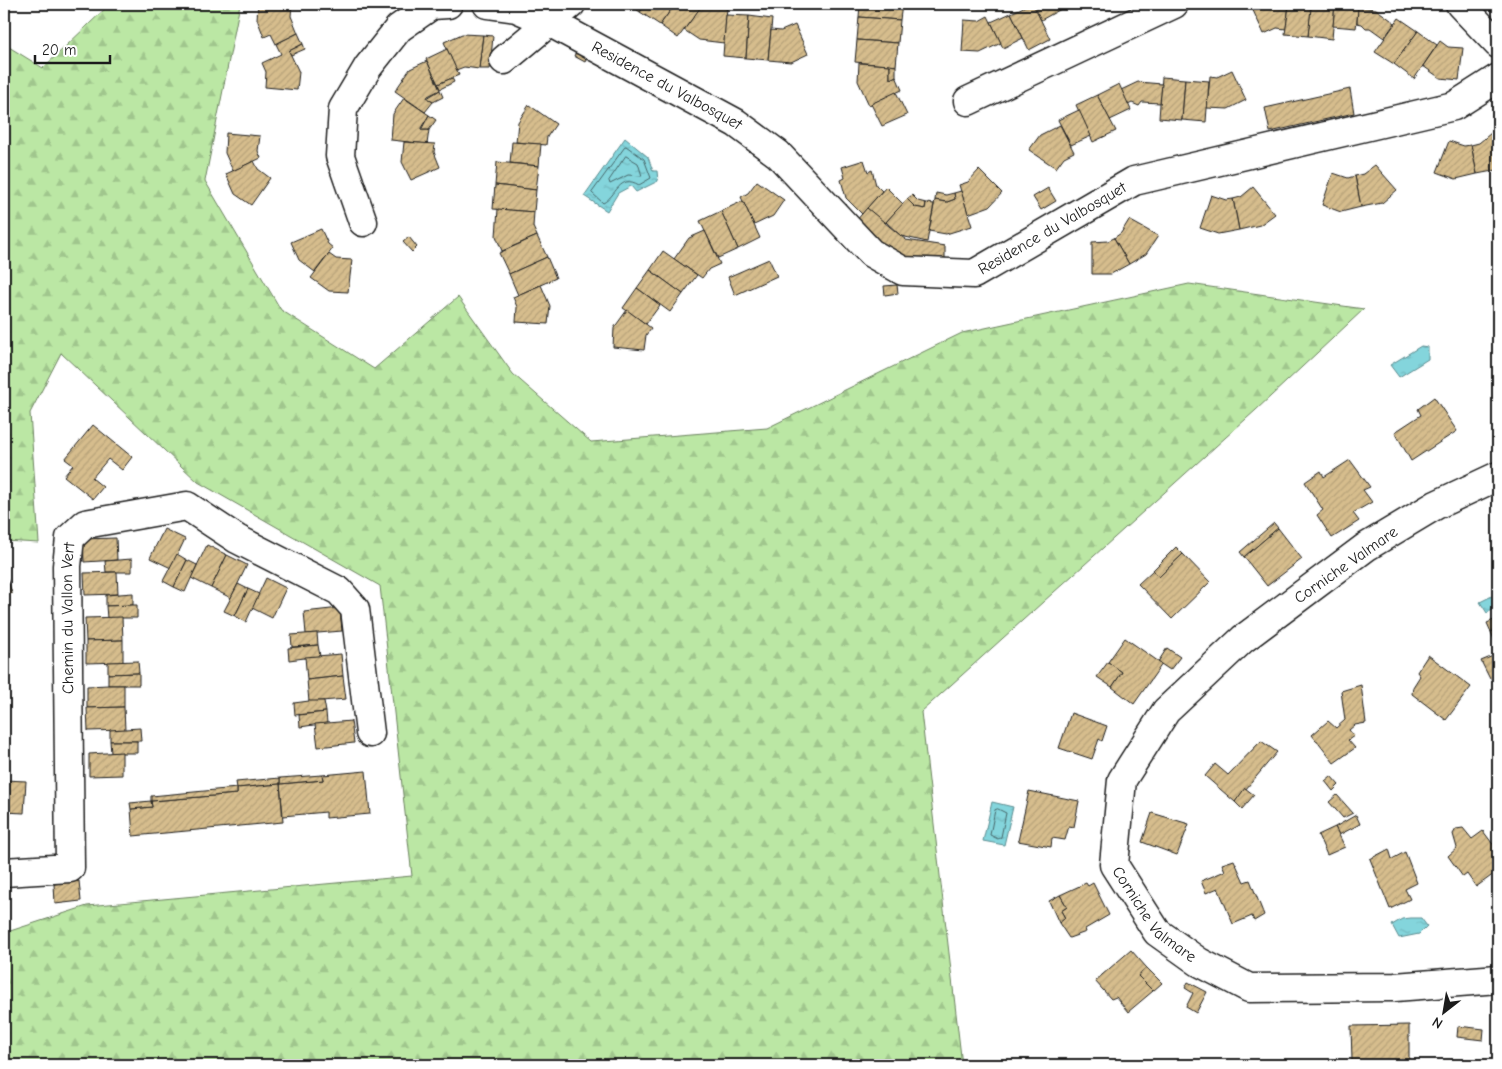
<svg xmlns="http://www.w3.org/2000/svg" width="1502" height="1069" viewBox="0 0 1502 1069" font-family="'Comic Neue',sans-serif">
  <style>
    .forest { fill: url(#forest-firs); stroke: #6c8260 }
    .water { fill: url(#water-ripples); stroke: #5a8b8f }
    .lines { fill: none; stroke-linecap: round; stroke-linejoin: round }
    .shore { stroke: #466669; stroke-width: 1 }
    .building { fill: url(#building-hatch); stroke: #1c1c1c }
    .minor-casing { stroke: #1c1c1c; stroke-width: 31 }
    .minor { stroke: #fff; stroke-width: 28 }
    .labels { text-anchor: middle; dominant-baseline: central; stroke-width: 4.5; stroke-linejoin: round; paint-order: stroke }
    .street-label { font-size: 16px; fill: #1c1c1c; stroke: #fff }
  </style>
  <defs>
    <pattern id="forest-firs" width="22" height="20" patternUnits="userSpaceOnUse" patternTransform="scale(1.25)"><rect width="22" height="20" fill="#bbe7a4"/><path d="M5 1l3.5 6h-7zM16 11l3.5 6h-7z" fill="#a0c68d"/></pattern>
    <pattern id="water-ripples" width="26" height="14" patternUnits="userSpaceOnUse" patternTransform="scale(1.25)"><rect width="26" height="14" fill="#84d5dc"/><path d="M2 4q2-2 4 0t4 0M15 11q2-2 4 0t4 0" fill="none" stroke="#71b6bc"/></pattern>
    <pattern id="building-hatch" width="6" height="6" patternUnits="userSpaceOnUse" patternTransform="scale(1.25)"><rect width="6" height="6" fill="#d6bd8d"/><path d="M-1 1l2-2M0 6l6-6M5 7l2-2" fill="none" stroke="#b7a279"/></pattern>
  </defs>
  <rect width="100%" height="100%" fill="#fff"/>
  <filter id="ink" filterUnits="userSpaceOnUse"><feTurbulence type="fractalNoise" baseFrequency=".02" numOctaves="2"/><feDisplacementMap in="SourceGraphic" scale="10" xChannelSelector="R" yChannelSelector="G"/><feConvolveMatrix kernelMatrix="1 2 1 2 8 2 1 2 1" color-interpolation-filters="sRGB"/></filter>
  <g filter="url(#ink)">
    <polygon class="forest" points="110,4 240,4 205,181 281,310 374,369 458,297 513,374 591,442 767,428 962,333 1189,284 1364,309 1256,410 921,712 962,1065 4,1065 4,933 87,906 412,876 380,586 198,482 61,353 30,413 39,543 4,541 4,44 43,68"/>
    <g class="water">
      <polygon points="625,138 648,157 653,171 657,171 658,181 636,192 631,186 618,193 607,211 584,196"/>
      <polygon points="1421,346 1428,347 1428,359 1399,377 1390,365"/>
      <polygon points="1498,593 1498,607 1487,613 1480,602"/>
      <polygon points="992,802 1013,807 1004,845 983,841"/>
      <polygon points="1411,918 1421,918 1427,926 1419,934 1399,938 1392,925 1402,919"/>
    </g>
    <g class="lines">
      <g class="shore">
        <path d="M626,146L644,159L651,178L639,185C619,173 616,197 603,203L592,193Z"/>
        <polygon points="626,156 638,163 642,176 628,175 610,184 609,181"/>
        <polygon points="998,809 1006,813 1001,837 998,839 990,835 995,810"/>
      </g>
    </g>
    <g class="building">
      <polygon points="258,4 292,4 291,16 298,33 276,44 271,34 264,37 257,19"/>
      <polygon points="629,4 646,4 640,12"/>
      <polygon points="646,4 675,4 660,25 640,12"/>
      <polygon points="675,4 702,6 678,38 660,25"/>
      <polygon points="703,4 727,8 724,43 699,40 684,30"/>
      <polygon points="860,4 902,4 900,20 859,17"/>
      <polygon points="1030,4 1033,4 1050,39 1029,50 1011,13"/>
      <polygon points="1033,4 1065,4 1061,9 1041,20"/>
      <polygon points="1250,4 1289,4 1286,29 1277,28 1264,34"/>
      <polygon points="1311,4 1335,4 1332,39 1308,36"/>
      <polygon points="1335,4 1359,4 1356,28 1333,26"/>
      <polygon points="1289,6 1311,8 1308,36 1285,34"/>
      <polygon points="1358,7 1376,9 1395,23 1384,38 1370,28 1366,28 1362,24 1357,23"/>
      <polygon points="1011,13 1023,38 1003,48 991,22"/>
      <polygon points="726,15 749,16 746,58 723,56"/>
      <polygon points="749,16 772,19 768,60 746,58"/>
      <polygon points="988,16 1001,43 980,53 962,52 964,20 979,21"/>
      <polygon points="859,17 900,20 898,43 857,40"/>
      <polygon points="1399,18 1418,31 1394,64 1375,52"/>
      <polygon points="795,25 808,54 791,62 768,60 771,30 781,31"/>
      <polygon points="1418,31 1437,45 1414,79 1394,64"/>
      <polygon points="298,33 303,44 289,51 299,72 297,90 265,87 266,72 262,63 281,54 276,44"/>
      <polygon points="462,34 483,35 479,69 464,67 456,70 444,42"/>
      <polygon points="483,35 493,36 490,69 479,69"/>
      <polygon points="857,40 898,43 896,66 855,62"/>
      <polygon points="1440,41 1448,47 1463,48 1459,80 1440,78 1423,66"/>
      <polygon points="303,44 305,49 291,55 289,51"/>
      <polygon points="578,48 589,55 585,62 574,56"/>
      <polygon points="447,49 459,75 438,84 426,59"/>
      <polygon points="427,61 440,90 428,96 427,98 433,102 425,112 395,91 410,69"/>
      <polygon points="859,63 890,65 890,79 896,76 902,90 869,105 858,81"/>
      <polygon points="890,65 896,66 896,76 890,79"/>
      <polygon points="1232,70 1246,100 1228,109 1207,108 1210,76 1217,77"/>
      <polygon points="1162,77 1185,79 1182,120 1159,118"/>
      <polygon points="452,78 454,82 440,89 438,84"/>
      <polygon points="1185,79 1209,81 1206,122 1182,120"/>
      <polygon points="1138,82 1162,84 1160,103 1142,102 1139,106 1132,103 1128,105 1121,90"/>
      <polygon points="1119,84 1131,110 1110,120 1097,95"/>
      <polygon points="1350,89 1354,113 1270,132 1265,108"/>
      <polygon points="440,90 443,97 433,102 427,98"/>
      <polygon points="896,92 907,115 882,126 871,104"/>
      <polygon points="1097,95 1116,131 1093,142 1076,105"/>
      <polygon points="404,98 429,115 421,128 421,130 429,130 427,144 391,140 393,114"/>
      <polygon points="529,105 556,124 547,137 546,145 516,142 518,122"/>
      <polygon points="1079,110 1091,136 1071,145 1058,120"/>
      <polygon points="429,115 436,120 429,130 421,130"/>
      <polygon points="1060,125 1074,152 1064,157 1056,168 1029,150 1040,135"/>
      <polygon points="226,133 260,136 258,151 261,158 233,171 225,153"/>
      <polygon points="1491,133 1498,141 1498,170 1477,174 1471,145 1479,143"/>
      <polygon points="1449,141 1464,146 1471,145 1477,174 1456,179 1437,172"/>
      <polygon points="404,142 435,144 434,152 440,167 411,180 402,162"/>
      <polygon points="512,142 541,144 539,166 510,163"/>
      <polygon points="864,160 868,172 872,170 876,185 882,191 862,214 846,198 841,180 845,178 842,167"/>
      <polygon points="254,161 258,169 270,178 251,205 235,194 226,174"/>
      <polygon points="497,162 539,166 536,190 495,185"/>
      <polygon points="1375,165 1397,190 1382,203 1361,207 1355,176 1363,174"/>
      <polygon points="979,170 1002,193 990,206 968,214 959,185 968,182"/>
      <polygon points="1333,173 1348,178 1355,176 1361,207 1341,212 1322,205"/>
      <polygon points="757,181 784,200 773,216 754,225 741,197 748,193"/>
      <polygon points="495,185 536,190 534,212 493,209"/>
      <polygon points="886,187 903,204 884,224 867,208"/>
      <polygon points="1253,187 1275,214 1260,225 1239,230 1233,199 1241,197"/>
      <polygon points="1048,188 1056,201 1041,210 1033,197"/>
      <polygon points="961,191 972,226 946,234 929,231 935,200 947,202 955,199 954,193"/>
      <polygon points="936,193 946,195 954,193 955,199 947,202 935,200"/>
      <polygon points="912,195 918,201 926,203 925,209 915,207 907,199"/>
      <polygon points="1211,195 1226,200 1233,199 1239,230 1218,234 1200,228"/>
      <polygon points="907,199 915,207 925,209 926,203 934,204 927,242 901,236 886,222"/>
      <polygon points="743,201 760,238 738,249 721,211"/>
      <polygon points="867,208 906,240 945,246 945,265 899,258 881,246 856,221"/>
      <polygon points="498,209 534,212 533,227 537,236 502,251 496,236"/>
      <polygon points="721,211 738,249 718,258 700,221"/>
      <polygon points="1129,220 1158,236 1146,254 1129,264 1114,238 1121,233"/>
      <polygon points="321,229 328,244 333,248 315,272 299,260 291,242"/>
      <polygon points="705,231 720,264 709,269 702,278 674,259 689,238"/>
      <polygon points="537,236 547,257 509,274 499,253"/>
      <polygon points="409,237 417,247 412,252 403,242"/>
      <polygon points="1114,238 1129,264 1111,274 1092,274 1092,242 1108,241"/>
      <polygon points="663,251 697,275 683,294 650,270"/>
      <polygon points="329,254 336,259 352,260 348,292 329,291 311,278"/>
      <polygon points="547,257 556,278 518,295 509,274"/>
      <polygon points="769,259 777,276 735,295 728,277"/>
      <polygon points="650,270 683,294 670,312 637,288"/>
      <polygon points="541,285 550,306 548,324 516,322 517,307 513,297"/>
      <polygon points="897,285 898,293 885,295 884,286"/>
      <polygon points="637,288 660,305 646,324 623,308"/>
      <polygon points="627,310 651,328 646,335 644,350 613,347 614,328"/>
      <polygon points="1434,397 1457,431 1411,461 1395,432 1421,415 1418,409"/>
      <polygon points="93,425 132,457 122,470 108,459 92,478 103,487 93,499 64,476 73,465 65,459"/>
      <polygon points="1350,460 1370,487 1363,490 1372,502 1353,513 1359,521 1332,538 1317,515 1323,510 1305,482 1321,471 1324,477"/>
      <polygon points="1274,523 1278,528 1244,557 1240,552"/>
      <polygon points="1278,528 1302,559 1267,586 1244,557"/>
      <polygon points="164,529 185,539 171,568 150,558"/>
      <polygon points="116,538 117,560 84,562 83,539"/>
      <polygon points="207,545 227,555 211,588 191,578"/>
      <polygon points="1176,547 1183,554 1159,577 1153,570"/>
      <polygon points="177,554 187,560 174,587 163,581"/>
      <polygon points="1183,554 1210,582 1172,619 1138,584 1153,570 1159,577"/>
      <polygon points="227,555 247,565 231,598 211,588"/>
      <polygon points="132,559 132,572 106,572 105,561"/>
      <polygon points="187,560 197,565 185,592 174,587"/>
      <polygon points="4,570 12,593 4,596"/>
      <polygon points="117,572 118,594 85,595 84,573"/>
      <polygon points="266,578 286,588 272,618 252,608"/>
      <polygon points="238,584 248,589 235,616 224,611"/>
      <polygon points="248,589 259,594 246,622 235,616"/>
      <polygon points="133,593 133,605 106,606 106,595"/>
      <polygon points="133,605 137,605 137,618 107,618 106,606"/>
      <polygon points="340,608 342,631 306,634 304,612"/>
      <polygon points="122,617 123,640 86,641 85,618"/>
      <polygon points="1498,618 1498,629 1491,632 1487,623"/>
      <polygon points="1498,629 1498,650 1491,632"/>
      <polygon points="317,633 318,645 292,647 291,635"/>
      <polygon points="1125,638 1162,664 1134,704 1112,687 1122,672 1108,662"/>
      <polygon points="123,640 123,662 86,663 86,641"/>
      <polygon points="318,645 320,656 289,660 288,648"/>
      <polygon points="1167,648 1180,657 1170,670 1158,662"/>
      <polygon points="341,654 343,676 307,680 305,657"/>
      <polygon points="1498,654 1498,675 1490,679 1481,661"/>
      <polygon points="1428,655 1471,687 1446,720 1412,694 1413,687 1420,676 1417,672"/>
      <polygon points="138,661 139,673 108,674 108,662"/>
      <polygon points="1108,662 1122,672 1112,687 1097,677"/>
      <polygon points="139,673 139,685 108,685 108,674"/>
      <polygon points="343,676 346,699 309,702 307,680"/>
      <polygon points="108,685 124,685 124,707 87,708 87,686"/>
      <polygon points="1361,685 1366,723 1355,725 1349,730 1354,736 1348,740 1355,748 1334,763 1312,735 1328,721 1336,728 1345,720 1341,691"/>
      <polygon points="309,701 324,701 326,712 295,715 294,703"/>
      <polygon points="124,707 125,730 88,731 87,708"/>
      <polygon points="326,712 327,723 300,727 299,715"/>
      <polygon points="1071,713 1107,726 1102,741 1099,739 1092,759 1059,748"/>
      <polygon points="351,721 354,743 318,747 315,724"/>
      <polygon points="140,728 141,741 110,741 110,730"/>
      <polygon points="110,741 137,741 137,753 111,753"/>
      <polygon points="1261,741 1277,752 1235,802 1205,776 1215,764 1228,775"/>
      <polygon points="122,752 122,775 89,776 89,754"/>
      <polygon points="366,771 370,814 326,818 326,812 283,816 280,784 323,780 322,775"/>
      <polygon points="322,775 323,780 280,784 280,778"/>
      <polygon points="1331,776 1339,785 1333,791 1325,781"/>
      <polygon points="280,778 280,784 237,788 236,782"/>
      <polygon points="4,780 26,781 24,813 4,812"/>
      <polygon points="280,784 283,822 133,836 131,809 152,807 151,801 237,794 237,788"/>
      <polygon points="237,788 237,794 151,801 151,796"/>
      <polygon points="1245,788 1254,795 1242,809 1235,802"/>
      <polygon points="1029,791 1079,801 1074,827 1069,826 1065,840 1052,838 1051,847 1018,841"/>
      <polygon points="1337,795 1353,813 1343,818 1329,802"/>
      <polygon points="151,801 152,807 131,809 130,803"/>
      <polygon points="4,812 11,812 10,818 4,818"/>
      <polygon points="1152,813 1189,824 1177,855 1142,842"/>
      <polygon points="1356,815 1360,824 1339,835 1335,827"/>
      <polygon points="1335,827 1345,847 1327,855 1318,835"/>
      <polygon points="1463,828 1472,839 1483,831 1498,851 1495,856 1498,862 1498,871 1476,887 1467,874 1463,877 1448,856 1457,848 1453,834 1456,829"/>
      <polygon points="1389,849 1392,859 1405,852 1417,883 1405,889 1410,899 1390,909 1370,859"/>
      <polygon points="1234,860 1244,882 1250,880 1264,915 1254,921 1252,916 1233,924 1218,888 1206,893 1201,881 1225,871 1222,864"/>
      <polygon points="79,881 81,901 55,904 54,884"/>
      <polygon points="1086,883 1088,886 1093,883 1109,915 1085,929 1086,932 1069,938 1059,923 1065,918 1061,911 1067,907 1060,895"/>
      <polygon points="1060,895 1067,907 1061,911 1065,918 1059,923 1049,901"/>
      <polygon points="1131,950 1146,967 1138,976 1153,991 1128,1012 1116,997 1111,999 1095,981"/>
      <polygon points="1146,967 1162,983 1153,991 1138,976"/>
      <polygon points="1188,982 1207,992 1196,1013 1186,1007 1193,993 1185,988"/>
      <polygon points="1409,1025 1409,1060 1352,1061 1351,1026"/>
      <polygon points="1458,1026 1484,1029 1483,1040 1457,1037"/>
    </g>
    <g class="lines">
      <g class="minor-casing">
        <g id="minor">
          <path id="s1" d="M487,4L516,8L551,23L736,123L778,154L871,253L903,271L974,274L1134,181L1454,106L1498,78"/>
          <polyline points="1460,4 1498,44"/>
          <polyline points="504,60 571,4"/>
          <polyline points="968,101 1174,4"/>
          <polyline points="363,222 340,156 343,109 368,67 399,28 432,5 448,4"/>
          <path id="s2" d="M1498,476L1436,505L1366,547L1243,639L1166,711L1122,780L1114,865L1157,932L1199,962L1249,988L1395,987L1498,979"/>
          <path id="s3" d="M4,872L70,868L67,566L70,538L85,524L187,506L237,539L339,591L355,609L370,733"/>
        </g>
      </g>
      <use href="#minor" class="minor"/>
    </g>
  </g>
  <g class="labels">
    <g class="street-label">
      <text stroke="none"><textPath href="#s1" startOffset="199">Residence du Valbosquet</textPath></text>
      <text stroke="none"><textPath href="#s1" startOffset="664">Residence du Valbosquet</textPath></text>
      <text transform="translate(1346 565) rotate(-35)">Corniche Valmare</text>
      <text stroke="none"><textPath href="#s3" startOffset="316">Chemin du Vallon Vert</textPath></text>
      <text stroke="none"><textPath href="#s2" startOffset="641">Corniche Valmare</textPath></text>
    </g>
  </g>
  <rect width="1502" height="1069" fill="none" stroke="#fff" stroke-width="20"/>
  <rect x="10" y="10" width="1482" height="1049" fill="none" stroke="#1c1c1c" stroke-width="2" filter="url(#ink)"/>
  <g transform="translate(1444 1012) rotate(211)" stroke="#ffffff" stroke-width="4" paint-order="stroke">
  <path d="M0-4L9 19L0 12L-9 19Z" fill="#1c1c1c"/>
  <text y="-8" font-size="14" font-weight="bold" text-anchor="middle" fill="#1c1c1c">N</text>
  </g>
  <path d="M35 55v8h75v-8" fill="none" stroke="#1c1c1c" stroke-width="2.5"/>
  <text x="42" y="55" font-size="15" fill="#1c1c1c" stroke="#ffffff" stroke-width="4" paint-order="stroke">20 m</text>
</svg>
